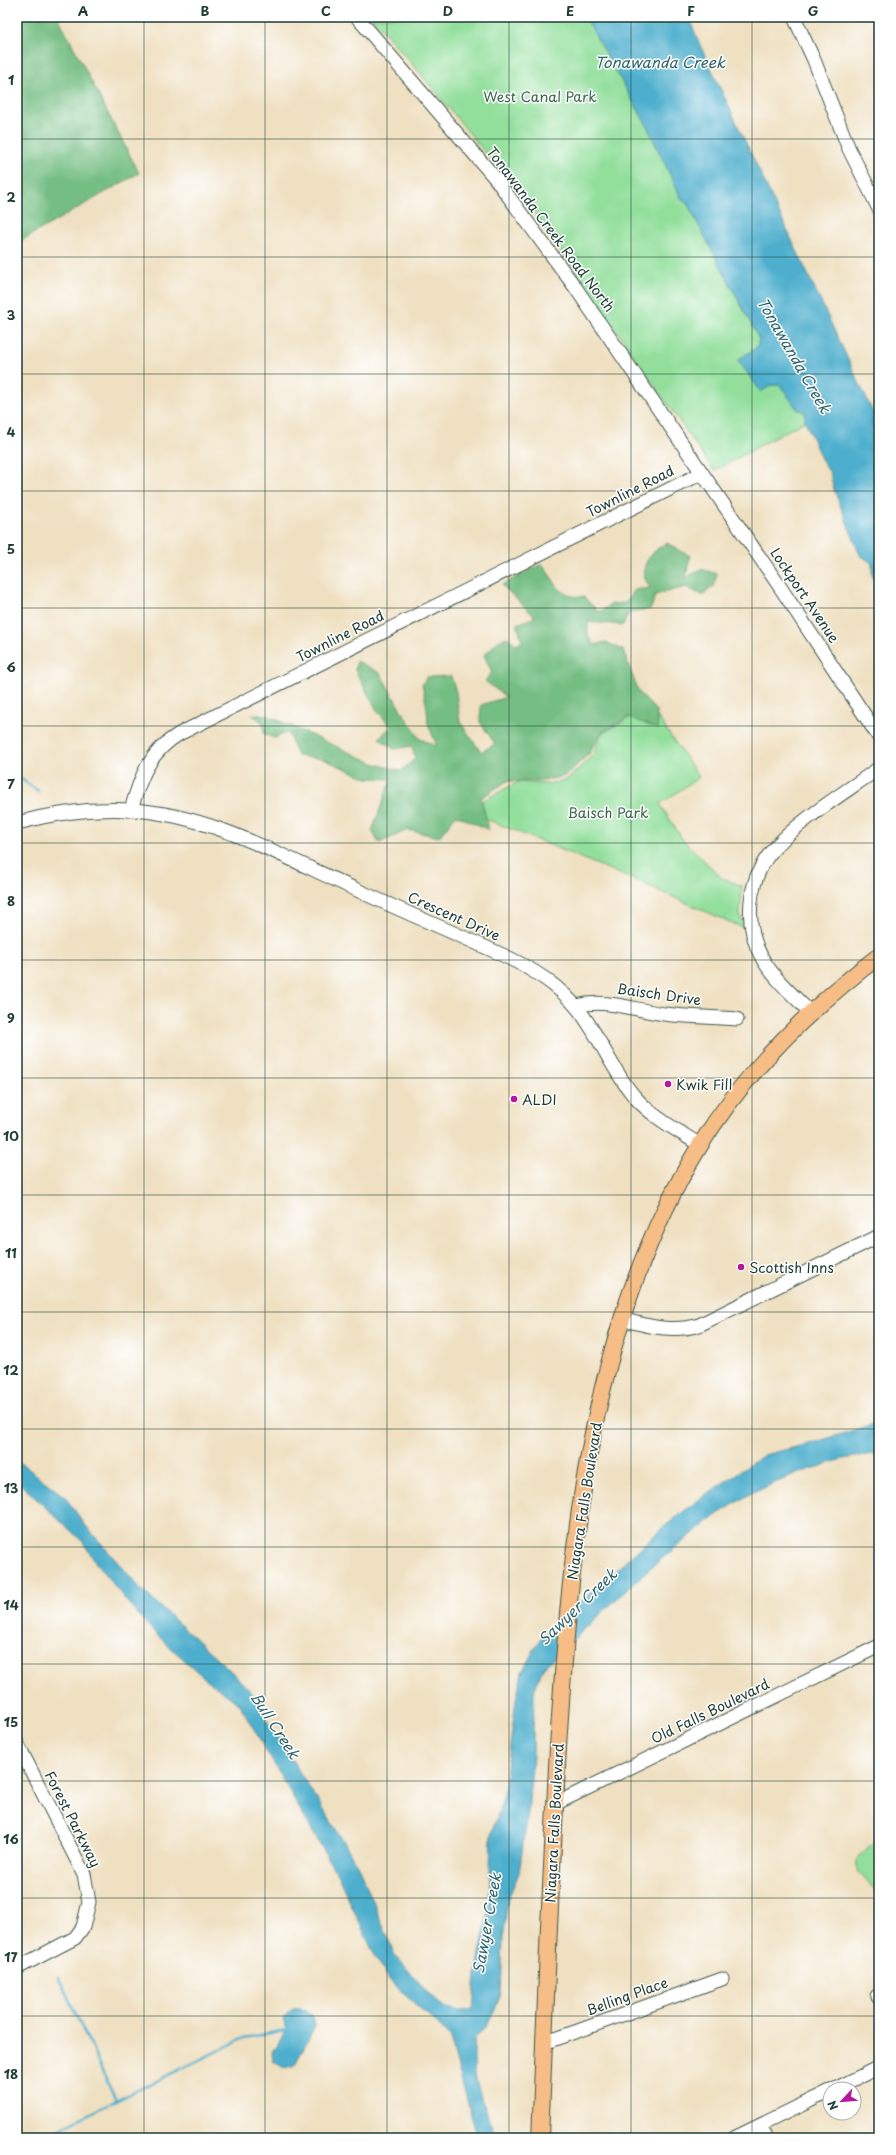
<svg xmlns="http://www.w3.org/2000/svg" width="896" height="2155" viewBox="0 0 896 2155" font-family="'Playpen Sans',sans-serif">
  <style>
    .green { fill: #92df9b; stroke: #588e68 }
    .forest { fill: #75be83; stroke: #4a7e5c }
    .water { fill: #4eafcd; stroke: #367680 }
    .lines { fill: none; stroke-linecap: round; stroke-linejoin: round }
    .stream { stroke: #4eafcd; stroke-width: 2.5 }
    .minor-casing { stroke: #3e5549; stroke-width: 15 }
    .major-casing { stroke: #3e5549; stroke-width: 18 }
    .minor { stroke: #fff; stroke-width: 13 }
    .major { stroke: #f6be86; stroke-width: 16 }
    .grid { fill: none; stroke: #1f3d34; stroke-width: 1; stroke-opacity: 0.55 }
    .poi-dot { fill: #b5179e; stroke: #fff; stroke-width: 1.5 }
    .labels { text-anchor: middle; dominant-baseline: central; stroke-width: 3; stroke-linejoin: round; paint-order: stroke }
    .park-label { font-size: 14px; fill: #3c664e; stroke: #fff }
    .street-label { font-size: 14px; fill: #1f3d34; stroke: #fff }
    .poi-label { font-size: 14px; fill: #1f3d34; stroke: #fff; text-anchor: start }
    .water-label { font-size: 15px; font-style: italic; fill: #2f656a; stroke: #fff }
    .neatline { fill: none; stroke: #1f3d34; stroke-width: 1.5 }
    .grid-label { font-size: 13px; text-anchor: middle; font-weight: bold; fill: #1f3d34 }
  </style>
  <rect width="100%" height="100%" fill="#fff"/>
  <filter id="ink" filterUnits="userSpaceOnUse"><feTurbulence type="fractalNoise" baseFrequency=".025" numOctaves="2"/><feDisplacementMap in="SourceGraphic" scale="8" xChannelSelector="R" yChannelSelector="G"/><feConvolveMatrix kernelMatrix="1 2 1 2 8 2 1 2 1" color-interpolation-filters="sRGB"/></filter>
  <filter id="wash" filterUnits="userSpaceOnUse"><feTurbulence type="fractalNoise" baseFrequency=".012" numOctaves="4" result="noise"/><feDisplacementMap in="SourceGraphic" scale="16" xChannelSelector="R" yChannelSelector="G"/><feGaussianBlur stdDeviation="0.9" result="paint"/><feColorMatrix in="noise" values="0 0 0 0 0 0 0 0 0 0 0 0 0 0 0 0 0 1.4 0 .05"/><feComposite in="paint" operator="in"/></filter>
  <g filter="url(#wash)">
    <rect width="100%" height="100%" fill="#efe0c1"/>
    <g class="green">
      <polygon points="371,17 585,17 646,124 682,200 687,203 759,339 757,347 739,360 772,385 780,385 797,409 805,412 805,421 714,471 536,215 421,74"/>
      <polygon points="650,706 699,777 660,804 683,840 722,878 742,886 740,914 743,928 637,881 484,818 475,805 518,782 548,784 568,779 593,755 601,734"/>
      <polygon points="879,1836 879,1894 857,1871 857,1859"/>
    </g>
    <g class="forest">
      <polygon points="17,17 58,17 139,173 17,243"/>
      <path d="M667,543L690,556L686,578L701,569L717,574L714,586L702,595L686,587L655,595L651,609L629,612L623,625L588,622V635L594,645L606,642L623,650L638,691L656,711L658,729L628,717L601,733L589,754L565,776L542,781H507L481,798L489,830L456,815L439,837L408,830L379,843L372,831L391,779L367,778L323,759L297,756L288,732L275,738L264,734L263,723L252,714L269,716L373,763L401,771L415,759L412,746L394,749L379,738L391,727L376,709L355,670L357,661L380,673L401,710L420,739L437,746L428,724L427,708L422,684L427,677L451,676L456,692L460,722L481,752L495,744L480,722L481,705L506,697L485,681L492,672L484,655L497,642L507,637L517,645L522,641L517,624L535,617L502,585L542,564L560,590L572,596L584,597L599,612L612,604L625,603L635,590L650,588C648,584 645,580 644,576C642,561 655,549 667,543Z"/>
    </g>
    <g class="water">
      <polygon points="585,17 689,17 699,43 879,425 879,589 872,575 872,563 860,555 834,490 830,473 822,461 805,421 805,412 797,409 780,385 772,385 761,392 738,360 757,347 759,339 687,203 682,200 646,124"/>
      <path d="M879,1422V1453L843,1459L802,1472L755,1491L715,1516L650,1568L543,1668L534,1691L533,1756L528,1813L519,1873L508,1899L503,1939L501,1994L492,2017L482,2031L474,2038C475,2046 474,2052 474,2060C474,2087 487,2114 497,2138H479L477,2136L449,2035L390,1981L373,1952L337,1874L240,1705L201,1675L161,1639L137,1614L96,1563L83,1542L17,1481V1460L65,1497L86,1526L141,1589L232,1672L252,1693L259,1708L344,1842L361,1872L395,1955L428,1993L445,2007L459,2011L473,2009L476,1975L489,1906L491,1835L503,1799L516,1700L522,1672L539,1640L660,1530L701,1498L764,1455L816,1442Z"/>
      <polygon points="293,2009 302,2009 313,2016 315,2027 294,2066 284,2068 273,2061 272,2051 278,2047 286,2030 283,2018"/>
    </g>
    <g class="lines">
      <g class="stream">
        <polyline points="17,776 38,791"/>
        <polyline points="58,1976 116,2101"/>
        <polyline points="40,2138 244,2038 286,2030"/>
      </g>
    </g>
  </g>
  <g filter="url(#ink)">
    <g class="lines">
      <g class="minor-casing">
        <g id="minor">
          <polyline points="357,17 495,178 575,287 780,587 879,737"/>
          <polyline points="794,17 814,60 849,149 879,209"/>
          <path d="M131,810C140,778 149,752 179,734L702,473"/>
          <path d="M17,823C54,813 92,808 131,810C209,814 284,857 355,889C406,913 458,934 509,958C542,974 571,994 590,1026C605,1049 616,1075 634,1096C652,1117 677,1130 700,1145"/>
          <path d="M576,1006C607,998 633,1010 664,1014C688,1017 713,1017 737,1019"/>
          <path d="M811,1013C794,996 774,979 762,958C744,925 747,882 771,852C797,821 846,792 879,768"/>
          <path d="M621,1319C648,1326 672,1333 699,1325L879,1236"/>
          <polyline points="17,1743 84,1874 89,1902 83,1927 75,1938 17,1968"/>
          <polyline points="555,1804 879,1646"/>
          <polyline points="877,1996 879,1996"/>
          <polyline points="544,2043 722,1979"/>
          <polyline points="835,2089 879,2067"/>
          <polyline points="760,2126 766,2138"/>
          <polyline points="734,2138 830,2091"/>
        </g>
      </g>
      <g class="major-casing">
        <path id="major" d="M540,2138C545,2008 551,1877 558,1747C571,1542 589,1326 699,1147C745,1072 810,1008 879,956"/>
      </g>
      <use href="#minor" class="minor"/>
      <use href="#major" class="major"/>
    </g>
  </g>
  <path class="grid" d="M144,17V2138M265,17V2138M387,17V2138M509,17V2138M631,17V2138M752,17V2138M17,139H879M17,257H879M17,374H879M17,491H879M17,608H879M17,726H879M17,843H879M17,960H879M17,1078H879M17,1195H879M17,1312H879M17,1429H879M17,1547H879M17,1664H879M17,1781H879M17,1898H879M17,2016H879"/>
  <g class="poi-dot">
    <circle cx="668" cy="1084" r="4"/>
    <circle cx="514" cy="1099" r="4"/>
    <circle cx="741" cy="1267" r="4"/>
  </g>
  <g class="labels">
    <g class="park-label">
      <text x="540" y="96">West Canal Park</text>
      <text x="608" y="812">Baisch Park</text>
    </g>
    <g class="street-label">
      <text transform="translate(551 229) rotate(53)">Tonawanda Creek Road North</text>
      <text transform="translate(630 491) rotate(-27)">Townline Road</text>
      <text transform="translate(805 595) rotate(56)">Lockport Avenue</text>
      <text transform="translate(340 636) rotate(-27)">Townline Road</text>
      <text transform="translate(454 916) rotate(24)">Crescent Drive</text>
      <text transform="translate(659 994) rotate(8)">Baisch Drive</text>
      <text transform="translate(584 1501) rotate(-81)">Niagara Falls Boulevard</text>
      <text transform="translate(710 1711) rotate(-26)">Old Falls Boulevard</text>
      <text transform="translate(73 1819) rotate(63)">Forest Parkway</text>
      <text transform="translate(554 1823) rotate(-87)">Niagara Falls Boulevard</text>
      <text transform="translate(627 1996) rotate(-20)">Belling Place</text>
    </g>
    <g class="poi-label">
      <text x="676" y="1084">Kwik Fill</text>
      <text x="522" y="1099">ALDI</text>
      <text x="749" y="1267">Scottish Inns</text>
    </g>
    <g class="water-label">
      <text x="660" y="61">Tonawanda Creek</text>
      <text transform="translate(795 355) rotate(60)">Tonawanda Creek</text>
      <text transform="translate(577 1606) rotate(-44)">Sawyer Creek</text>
      <text transform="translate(276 1725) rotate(57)">Bull Creek</text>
      <text transform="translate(486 1923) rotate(-80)">Sawyer Creek</text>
    </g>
  </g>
  <rect width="896" height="2155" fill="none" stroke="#fff" stroke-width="44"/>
  <g transform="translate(842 2101) rotate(244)"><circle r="19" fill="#ffffff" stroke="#a5b1ae"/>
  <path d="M0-3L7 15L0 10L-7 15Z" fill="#b5179e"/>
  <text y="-6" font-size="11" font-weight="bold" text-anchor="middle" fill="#1f3d34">N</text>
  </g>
  <rect x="22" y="22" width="852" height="2111" class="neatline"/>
  <g class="grid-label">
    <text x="83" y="16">A</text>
    <text x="205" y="16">B</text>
    <text x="326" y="16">C</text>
    <text x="448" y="16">D</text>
    <text x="570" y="16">E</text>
    <text x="691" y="16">F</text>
    <text x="813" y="16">G</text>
    <text x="11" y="85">1</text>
    <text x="11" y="202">2</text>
    <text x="11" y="320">3</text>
    <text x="11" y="437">4</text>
    <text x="11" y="554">5</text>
    <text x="11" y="672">6</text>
    <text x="11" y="789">7</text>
    <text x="11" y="906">8</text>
    <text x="11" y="1023">9</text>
    <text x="11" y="1141">10</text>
    <text x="11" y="1258">11</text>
    <text x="11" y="1375">12</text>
    <text x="11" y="1493">13</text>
    <text x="11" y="1610">14</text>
    <text x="11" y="1727">15</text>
    <text x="11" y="1844">16</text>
    <text x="11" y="1962">17</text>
    <text x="11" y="2079">18</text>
  </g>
</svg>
